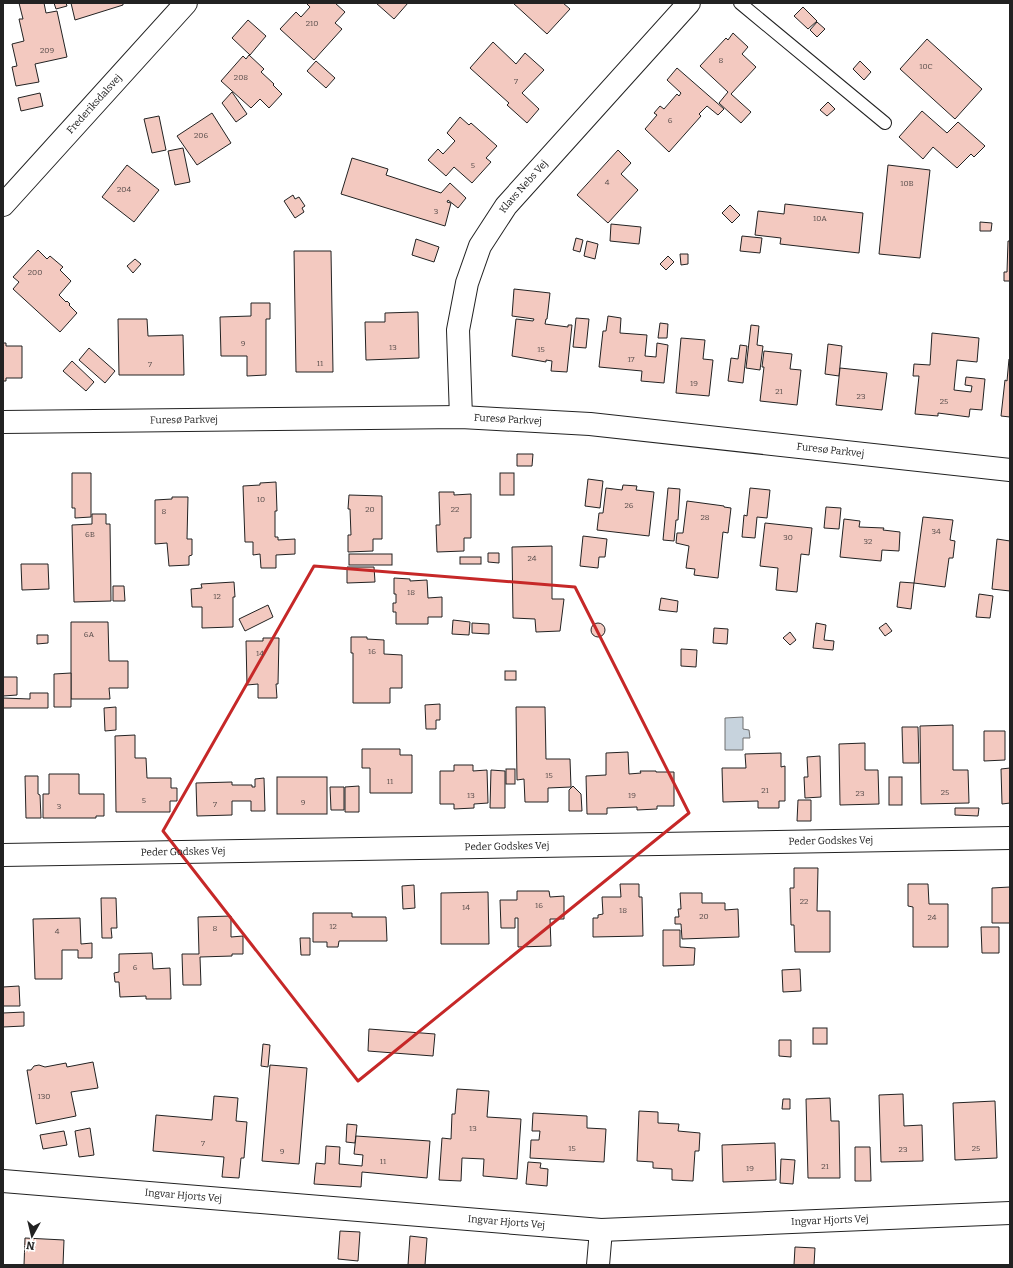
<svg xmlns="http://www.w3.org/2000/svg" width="1013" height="1268" viewBox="0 0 1013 1268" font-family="Bitter,serif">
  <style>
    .water { fill: #c7d3dd; stroke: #6f6f6f }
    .building { fill: #f3c9c0; stroke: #222 }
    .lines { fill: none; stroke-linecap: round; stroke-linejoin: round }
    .lane-casing { stroke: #222; stroke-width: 14 }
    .street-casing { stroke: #222; stroke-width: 24 }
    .secondary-casing { stroke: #222; stroke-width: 24 }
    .lane { stroke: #fff; stroke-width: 12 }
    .street { stroke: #fff; stroke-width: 22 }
    .secondary { stroke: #fff; stroke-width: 22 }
    .marked { fill: none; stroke: #c62828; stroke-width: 3; stroke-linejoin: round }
    .labels { text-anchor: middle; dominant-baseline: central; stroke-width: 3; stroke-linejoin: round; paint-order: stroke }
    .number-label { font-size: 8px; fill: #564c4a }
    .street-label { font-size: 10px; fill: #222; stroke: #fff }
  </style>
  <rect width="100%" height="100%" fill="#fff"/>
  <polygon class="water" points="743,717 743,729 749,730 750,738 743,738 743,750 725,750 725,718"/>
  <g class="building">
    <polygon points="19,3 44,3 46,13 57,11 67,57 35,64 39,82 16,86 12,67 17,66 12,44 24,41 19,19 23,19"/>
    <polygon points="54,3 66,3 67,6 56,9"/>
    <polygon points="71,3 123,3 123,5 75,20"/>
    <polygon points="306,3 335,3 345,12 335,23 342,29 314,60 280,29 296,12 301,17 310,7"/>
    <polygon points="376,3 408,3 394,19"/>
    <polygon points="513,3 563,3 570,9 547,34"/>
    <polygon points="803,7 817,21 808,29 794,16"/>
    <polygon points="248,20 266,36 250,55 232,38"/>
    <polygon points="817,22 825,29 817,37 810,30"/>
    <polygon points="733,33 748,47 742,54 756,67 731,94 751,112 741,123 719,103 728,92 700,66 726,38 728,40"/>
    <polygon points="927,39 982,89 955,119 900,69"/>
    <polygon points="493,42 516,64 525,53 544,70 522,93 539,109 527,123 507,105 509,103 470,68"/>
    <polygon points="249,55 264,69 261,72 274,84 273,85 282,94 269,108 260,99 251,108 221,81 243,56 246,59"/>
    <polygon points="316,61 335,78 326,88 307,71"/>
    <polygon points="860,61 871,72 864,80 853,69"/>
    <polygon points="677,68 724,109 718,115 707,106 699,114 701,116 669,152 645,129 657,115 654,113 660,106 664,109 677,94 679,96 681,93 667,80"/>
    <polygon points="232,92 247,114 236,122 222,103"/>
    <polygon points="40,93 43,106 21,111 18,98"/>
    <polygon points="828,102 835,109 827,116 820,110"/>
    <polygon points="922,111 947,133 958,122 985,146 974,157 971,154 957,168 933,147 923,159 899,137"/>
    <polygon points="212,113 231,143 197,165 177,136"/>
    <polygon points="159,116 166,150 152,153 144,119"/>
    <polygon points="460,117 469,125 471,123 497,146 486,158 491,162 472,183 454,167 446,176 428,160 438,149 443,154 455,141 447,133"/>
    <polygon points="183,148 190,182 175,185 168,151"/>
    <polygon points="618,150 631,163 621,174 638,190 608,223 577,195"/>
    <polygon points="352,158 388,169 386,175 441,193 450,183 466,198 458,208 448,200 447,202 451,203 445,226 341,194"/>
    <polygon points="127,165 159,190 134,222 102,197"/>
    <polygon points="888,165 930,170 920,258 879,254"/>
    <polygon points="293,195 295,199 299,197 305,206 302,208 304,212 295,218 284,201"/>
    <polygon points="785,204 863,213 859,253 780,244 781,238 755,235 758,211 784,214"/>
    <polygon points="730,205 740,215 732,223 722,213"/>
    <polygon points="980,222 992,223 991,231 980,231"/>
    <polygon points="611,224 641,227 639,244 610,241"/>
    <polygon points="742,236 762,238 760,253 740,251"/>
    <polygon points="576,238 583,240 580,252 573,250"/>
    <polygon points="416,239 439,247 434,262 412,255"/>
    <polygon points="587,241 598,244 595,259 584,256"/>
    <polygon points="1008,241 1010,241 1010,281 1004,281 1004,272 1007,272"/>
    <polygon points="38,250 47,259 50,256 63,267 60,270 71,281 59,295 66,302 67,301 70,304 69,305 77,313 60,332 13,289 19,282 13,277"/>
    <polygon points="294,251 331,251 333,372 296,372"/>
    <polygon points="680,254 688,254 688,264 681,265"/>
    <polygon points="668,256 674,262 666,270 660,264"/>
    <polygon points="135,259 141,264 133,273 127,266"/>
    <polygon points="514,289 550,293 547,319 546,319 545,324 568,327 568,325 572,325 567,372 551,371 552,361 546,360 546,362 512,356 516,319 533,321 534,319 512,316"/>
    <polygon points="251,303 270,303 270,319 266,319 266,375 247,376 247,356 221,356 220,317 251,316"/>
    <polygon points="418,312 419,358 366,360 365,322 385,322 385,313"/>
    <polygon points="608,316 621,318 620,333 647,335 645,356 656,357 657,343 668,345 664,383 641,381 642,371 599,367 603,331 606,331"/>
    <polygon points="576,318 589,319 586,348 573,347"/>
    <polygon points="118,319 147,319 148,336 183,335 184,375 119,375"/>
    <polygon points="660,323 668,324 667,338 658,338"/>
    <polygon points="751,325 759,326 757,345 763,346 760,370 746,368"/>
    <polygon points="932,333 979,338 977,362 957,360 954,390 971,392 972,386 965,385 966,377 985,379 982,410 970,409 969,417 938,413 938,416 915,414 919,376 913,376 914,364 930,365"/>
    <polygon points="681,338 705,340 703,359 713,360 709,396 676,393"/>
    <polygon points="3,343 6,343 6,346 22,346 22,378 6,378 6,381 3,381"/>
    <polygon points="828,344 842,346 839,376 825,374"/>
    <polygon points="740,345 747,346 743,383 728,381 731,358 738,359"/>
    <polygon points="89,348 115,371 105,383 79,360"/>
    <polygon points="764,351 792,354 790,369 801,370 797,405 760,401 764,367 762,367"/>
    <polygon points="1009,359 1010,359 1010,417 1001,416 1005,380 1007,381"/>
    <polygon points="72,361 94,382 86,391 63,371"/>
    <polygon points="840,368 887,373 882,410 836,405"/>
    <polygon points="517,454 533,454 532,466 517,466"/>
    <polygon points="72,473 91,473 91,517 75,518 75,508 72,508"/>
    <rect x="500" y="473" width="14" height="22"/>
    <polygon points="588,479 603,481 600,508 585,506"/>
    <polygon points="276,482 277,511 275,511 275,537 278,537 278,540 295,539 295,554 276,555 276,568 261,568 260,554 253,555 253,542 245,542 243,486 260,485 260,483"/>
    <polygon points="623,485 637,486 636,490 654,492 649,536 597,530 599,513 603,513 606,488 622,490"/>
    <polygon points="668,488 680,489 678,520 676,520 674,541 663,540"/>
    <polygon points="750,488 770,490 767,518 757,517 755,538 742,537 744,515 747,516"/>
    <polygon points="439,492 454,492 454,495 471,494 471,538 464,538 464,551 437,552 436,525 440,525"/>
    <polygon points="349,495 382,496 382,539 373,539 373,551 348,552 348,535 351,535 350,509 348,509"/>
    <polygon points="172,497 188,497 187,539 192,539 192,555 189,556 189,565 169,566 167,543 155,544 155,500 172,499"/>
    <polygon points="687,501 724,506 724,507 731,508 728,533 723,532 718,578 694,575 695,569 686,568 689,546 676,543 677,533 683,533"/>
    <polygon points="826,507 841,508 839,529 824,528"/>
    <polygon points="92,514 106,514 106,524 110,524 111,601 74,602 72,525 92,524"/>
    <polygon points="923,517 953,520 950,540 955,541 953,558 949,558 945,587 914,583"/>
    <polygon points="844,519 860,521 859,527 884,528 883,530 900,532 899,551 882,550 881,561 840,557"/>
    <polygon points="765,523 812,528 809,555 801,554 797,592 776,590 778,568 760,566"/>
    <polygon points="583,536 607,539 605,557 599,557 598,568 580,566"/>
    <polygon points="997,539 1010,541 1010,591 992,589"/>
    <polygon points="552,546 552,599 564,599 560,631 536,632 535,619 513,618 512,547"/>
    <polygon points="488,553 499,553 499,563 488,562"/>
    <rect x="349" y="554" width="43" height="11"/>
    <rect x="460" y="557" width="21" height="7"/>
    <polygon points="21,564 48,564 49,589 22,590"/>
    <polygon points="347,567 374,567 375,582 347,583"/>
    <polygon points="394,578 410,579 410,581 427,580 428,598 442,597 442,617 428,617 428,624 396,624 396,612 393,612 393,603 396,603 396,594 394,594"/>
    <polygon points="234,582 235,597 233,597 233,627 202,628 202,607 192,607 191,589 202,588 201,584"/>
    <polygon points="900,582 914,583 911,609 897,607"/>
    <polygon points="113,586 124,586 125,601 113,601"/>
    <polygon points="979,594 993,596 990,618 976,617"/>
    <polygon points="661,598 678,601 677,612 659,610"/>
    <polygon points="268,605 273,617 245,631 239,619"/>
    <polygon points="453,620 470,622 469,635 452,634"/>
    <polygon points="71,622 108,622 109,661 128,661 128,688 109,688 110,699 71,699"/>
    <circle cx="598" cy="630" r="7"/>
    <polygon points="472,623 489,624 489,634 472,633"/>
    <polygon points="816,623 826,625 824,640 834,641 833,650 813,648"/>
    <polygon points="886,623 892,631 885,636 879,628"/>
    <polygon points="714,628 728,629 727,644 713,643"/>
    <polygon points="790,632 796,640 790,645 783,638"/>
    <polygon points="37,635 48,635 48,643 37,644"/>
    <polygon points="351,637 367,637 367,639 384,640 384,654 402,655 402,688 390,688 390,703 353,703 353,653 351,653"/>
    <polygon points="263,638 279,638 278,684 276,684 277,698 258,698 258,684 247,685 246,641 263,641"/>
    <polygon points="681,649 697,650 696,667 681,666"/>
    <rect x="505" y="671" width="11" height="9"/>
    <polygon points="71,673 71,707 54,707 54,674"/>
    <polygon points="3,677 17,677 17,695 3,696"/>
    <polygon points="30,693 48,693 48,708 3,708 3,698 30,699"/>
    <polygon points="440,704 440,720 436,720 436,729 426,729 425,705"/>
    <polygon points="116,707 116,730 105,731 104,708"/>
    <polygon points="516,707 545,707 546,759 570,759 571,787 548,788 548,802 525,802 524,779 517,780"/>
    <polygon points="953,725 953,770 968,770 969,803 921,804 920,726"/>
    <polygon points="902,727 918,727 919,763 903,763"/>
    <polygon points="984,731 1005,731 1005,760 984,761"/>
    <polygon points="135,735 135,758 146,758 147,778 171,778 171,788 177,788 177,801 170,801 170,812 116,812 115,736"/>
    <polygon points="865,743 865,770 878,770 879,804 840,805 839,744"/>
    <polygon points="362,749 400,749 400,755 412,755 412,793 370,793 370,768 362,768"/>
    <polygon points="628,752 629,774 641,773 640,771 656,771 656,772 674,772 674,806 657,806 657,809 637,810 637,807 607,808 607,814 587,814 586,776 606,775 606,753"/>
    <polygon points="781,753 781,767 785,766 785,801 779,801 779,808 758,808 758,801 723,802 722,768 746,768 745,754"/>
    <polygon points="820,756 821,797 805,798 804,777 808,777 807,757"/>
    <polygon points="454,765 473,765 473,771 487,770 488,803 474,804 474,808 454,809 454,804 440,804 440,771 454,771"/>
    <polygon points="1010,768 1010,803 1002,804 1001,769"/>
    <rect x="506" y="769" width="9" height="15"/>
    <polygon points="491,770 505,771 505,808 490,808"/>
    <polygon points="49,774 79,774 79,794 104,794 104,816 96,816 96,818 43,818 43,794 49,794"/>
    <polygon points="25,776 38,776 38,794 40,795 41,818 26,818"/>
    <rect x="277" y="777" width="50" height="37"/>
    <rect x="889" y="777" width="13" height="28"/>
    <polygon points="264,778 265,811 251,811 251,801 232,801 232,815 197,816 196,783 232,782 232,785 252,785 252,787 255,787 255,779"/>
    <polygon points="359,786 359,812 345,812 345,787"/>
    <polygon points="573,786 581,794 582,811 569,811 569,790"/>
    <polygon points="330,787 344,787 344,810 331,810"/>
    <polygon points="798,800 811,800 811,821 797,821"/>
    <polygon points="955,808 979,808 978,816 955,815"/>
    <polygon points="794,868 818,868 817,911 830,911 830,952 795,952 794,925 791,925 790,888 794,888"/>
    <polygon points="620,884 639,884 639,897 642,897 643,936 593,937 593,918 598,918 598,915 603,914 602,897 621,897"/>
    <polygon points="908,884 928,884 929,904 948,904 948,947 913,947 913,907 908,906"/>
    <polygon points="414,885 415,908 403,909 402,886"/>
    <polygon points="1010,887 1010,923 992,923 992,888"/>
    <polygon points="517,891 549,891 550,897 564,896 564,919 550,919 551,946 518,947 518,918 515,918 515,928 501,928 500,900 517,900"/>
    <polygon points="488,892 489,944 441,944 441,893"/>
    <polygon points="680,893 702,893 702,903 725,903 725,910 738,909 739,937 682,939 681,924 675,924 675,917 679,917 678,909 681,909"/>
    <polygon points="101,898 116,898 117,928 111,928 112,938 102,938"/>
    <polygon points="313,913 352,913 352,917 386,917 387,941 339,941 338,947 327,947 327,942 313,942"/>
    <polygon points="231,916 231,937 243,936 243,954 232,954 232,956 200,957 201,985 183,985 182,954 199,954 198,917"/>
    <polygon points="80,918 81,944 92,943 92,958 78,958 78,950 62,950 62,979 35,979 33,919"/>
    <polygon points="981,927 999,927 999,953 982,953"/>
    <polygon points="663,930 680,930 680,947 695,948 694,965 663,966"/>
    <polygon points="300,938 310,938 310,955 301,955"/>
    <polygon points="152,953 153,969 170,968 171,999 146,999 146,996 120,997 119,982 115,982 114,973 119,972 119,954"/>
    <polygon points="800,969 801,991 783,992 782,970"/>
    <polygon points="3,983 3,987 19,986 20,1006 3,1006 3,1011"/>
    <polygon points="24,1012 24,1026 3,1027 3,1013"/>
    <rect x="813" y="1028" width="14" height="16"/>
    <polygon points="369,1029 435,1034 433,1056 368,1051"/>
    <polygon points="779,1040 791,1040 791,1057 779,1056"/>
    <polygon points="263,1044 270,1045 268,1067 261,1066"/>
    <polygon points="93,1062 98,1088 71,1092 76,1116 36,1124 27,1070 31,1070 34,1066 39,1065 45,1067 66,1063 67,1067"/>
    <polygon points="270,1065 307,1068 299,1164 262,1161"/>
    <polygon points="457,1089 489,1091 487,1117 521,1119 517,1179 483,1176 484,1159 462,1158 461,1181 439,1180 442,1138 451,1139 452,1114 455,1114"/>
    <polygon points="903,1094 904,1126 922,1125 923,1161 881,1162 879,1095"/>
    <polygon points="214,1096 238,1098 236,1121 247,1122 244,1158 241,1158 239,1178 222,1177 224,1157 153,1151 156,1115 212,1120"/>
    <polygon points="830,1098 831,1121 839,1121 840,1178 808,1178 806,1099"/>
    <polygon points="783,1099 790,1099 790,1109 782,1109"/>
    <polygon points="995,1101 997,1158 955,1160 953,1103"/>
    <polygon points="639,1111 658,1112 658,1123 679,1124 678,1131 700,1133 699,1151 695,1151 693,1181 672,1180 672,1169 653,1168 653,1162 637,1161"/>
    <polygon points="533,1113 587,1116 587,1128 606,1129 604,1162 530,1158 531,1140 539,1140 540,1131 532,1131"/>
    <polygon points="347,1124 357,1125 355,1143 346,1142"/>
    <polygon points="90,1128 94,1155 79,1157 75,1131"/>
    <polygon points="64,1131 67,1145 43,1149 40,1135"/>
    <polygon points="356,1136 430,1141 427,1178 362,1172 361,1187 314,1184 316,1163 325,1164 326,1146 340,1147 339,1164 362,1166 363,1155 354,1154"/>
    <polygon points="775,1143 776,1180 723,1182 722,1145"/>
    <polygon points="855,1147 870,1147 871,1181 855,1181"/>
    <polygon points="781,1159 795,1160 793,1184 780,1183"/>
    <polygon points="528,1162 541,1163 540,1168 548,1169 547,1186 526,1184"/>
    <polygon points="340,1231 360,1232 358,1261 338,1259"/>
    <polygon points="410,1236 427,1238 425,1265 408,1265"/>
    <polygon points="25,1238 64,1240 63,1265 24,1265"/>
    <polygon points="795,1247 815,1248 814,1265 794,1265"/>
  </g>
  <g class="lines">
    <g class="lane-casing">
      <polyline id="lane" points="740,3 885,123"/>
    </g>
    <g class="street-casing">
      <g id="street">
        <path id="s1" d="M461,417L458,330L467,283L480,246L506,206L689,3"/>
        <path id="s2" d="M3,422L461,417L590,424L1010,470"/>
        <path id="s3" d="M3,855L1010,838"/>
        <path id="s4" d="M3,1181L601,1230L1010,1213"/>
        <polyline points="598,1265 601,1230"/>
      </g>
    </g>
    <g class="secondary-casing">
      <g id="secondary">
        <path id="s5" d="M3,205L186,3"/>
      </g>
    </g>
    <use href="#lane" class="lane"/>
    <use href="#street" class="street"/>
    <use href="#secondary" class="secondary"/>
  </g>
  <path class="marked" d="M314,566L575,587L689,813L358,1081L163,831Z"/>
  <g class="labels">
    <g class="number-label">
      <text x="312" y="23">210</text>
      <text x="47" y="50">209</text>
      <text x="721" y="60">8</text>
      <text x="926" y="66">10C</text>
      <text x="241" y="77">208</text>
      <text x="516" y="81">7</text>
      <text x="670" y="120">6</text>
      <text x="201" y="135">206</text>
      <text x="473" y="165">5</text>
      <text x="607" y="182">4</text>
      <text x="907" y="183">10B</text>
      <text x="124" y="189">204</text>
      <text x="436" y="211">3</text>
      <text x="820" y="218">10A</text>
      <text x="35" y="272">200</text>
      <text x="243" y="343">9</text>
      <text x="393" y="347">13</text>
      <text x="541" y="349">15</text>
      <text x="631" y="359">17</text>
      <text x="320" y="363">11</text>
      <text x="150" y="364">7</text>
      <text x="694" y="383">19</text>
      <text x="779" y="391">21</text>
      <text x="861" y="396">23</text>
      <text x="944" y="401">25</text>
      <text x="261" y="499">10</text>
      <text x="629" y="505">26</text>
      <text x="370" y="509">20</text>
      <text x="455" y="509">22</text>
      <text x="164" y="511">8</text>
      <text x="705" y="517">28</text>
      <text x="936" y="531">34</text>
      <text x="90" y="534">6B</text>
      <text x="788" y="537">30</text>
      <text x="868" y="541">32</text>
      <text x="532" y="558">24</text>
      <text x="411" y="592">18</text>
      <text x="217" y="596">12</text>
      <text x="89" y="634">6A</text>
      <text x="372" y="651">16</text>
      <text x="260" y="653">14</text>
      <text x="549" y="775">15</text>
      <text x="390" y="781">11</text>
      <text x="765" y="790">21</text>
      <text x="945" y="792">25</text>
      <text x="860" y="793">23</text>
      <text x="471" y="795">13</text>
      <text x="632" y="795">19</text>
      <text x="144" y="800">5</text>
      <text x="303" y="802">9</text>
      <text x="215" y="804">7</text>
      <text x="59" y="806">3</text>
      <text x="804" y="901">22</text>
      <text x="539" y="905">16</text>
      <text x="466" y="907">14</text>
      <text x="623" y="910">18</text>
      <text x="704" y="916">20</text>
      <text x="932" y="917">24</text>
      <text x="333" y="926">12</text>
      <text x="215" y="928">8</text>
      <text x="57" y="931">4</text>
      <text x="135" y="967">6</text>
      <text x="44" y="1096">130</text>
      <text x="473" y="1128">13</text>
      <text x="203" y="1143">7</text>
      <text x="572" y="1148">15</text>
      <text x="976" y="1148">25</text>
      <text x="903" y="1149">23</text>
      <text x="282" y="1151">9</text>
      <text x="383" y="1161">11</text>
      <text x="825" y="1166">21</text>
      <text x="750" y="1168">19</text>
    </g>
    <g class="street-label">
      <text stroke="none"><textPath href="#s5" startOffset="136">Frederiksdalsvej</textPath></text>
      <text stroke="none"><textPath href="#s1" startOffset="248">Klavs Nebs Vej</textPath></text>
      <text stroke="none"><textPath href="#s2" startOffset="505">Furesø Parkvej</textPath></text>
      <text stroke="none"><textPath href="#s2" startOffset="181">Furesø Parkvej</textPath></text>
      <text stroke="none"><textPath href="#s2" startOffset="829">Furesø Parkvej</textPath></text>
      <text stroke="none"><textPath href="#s3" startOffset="828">Peder Godskes Vej</textPath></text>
      <text stroke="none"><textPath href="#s3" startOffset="504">Peder Godskes Vej</textPath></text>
      <text stroke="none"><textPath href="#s3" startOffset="180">Peder Godskes Vej</textPath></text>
      <text stroke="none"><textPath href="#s4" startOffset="181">Ingvar Hjorts Vej</textPath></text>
      <text stroke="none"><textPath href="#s4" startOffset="829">Ingvar Hjorts Vej</textPath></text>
      <text stroke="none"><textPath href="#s4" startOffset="505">Ingvar Hjorts Vej</textPath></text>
    </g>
  </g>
  <rect width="1013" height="1268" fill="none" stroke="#222222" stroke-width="8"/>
  <g transform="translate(32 1236) rotate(188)" stroke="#ffffff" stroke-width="3" paint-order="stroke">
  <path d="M0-3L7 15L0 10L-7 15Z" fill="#222222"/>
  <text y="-6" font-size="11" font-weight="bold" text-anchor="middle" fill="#222222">N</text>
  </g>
</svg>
